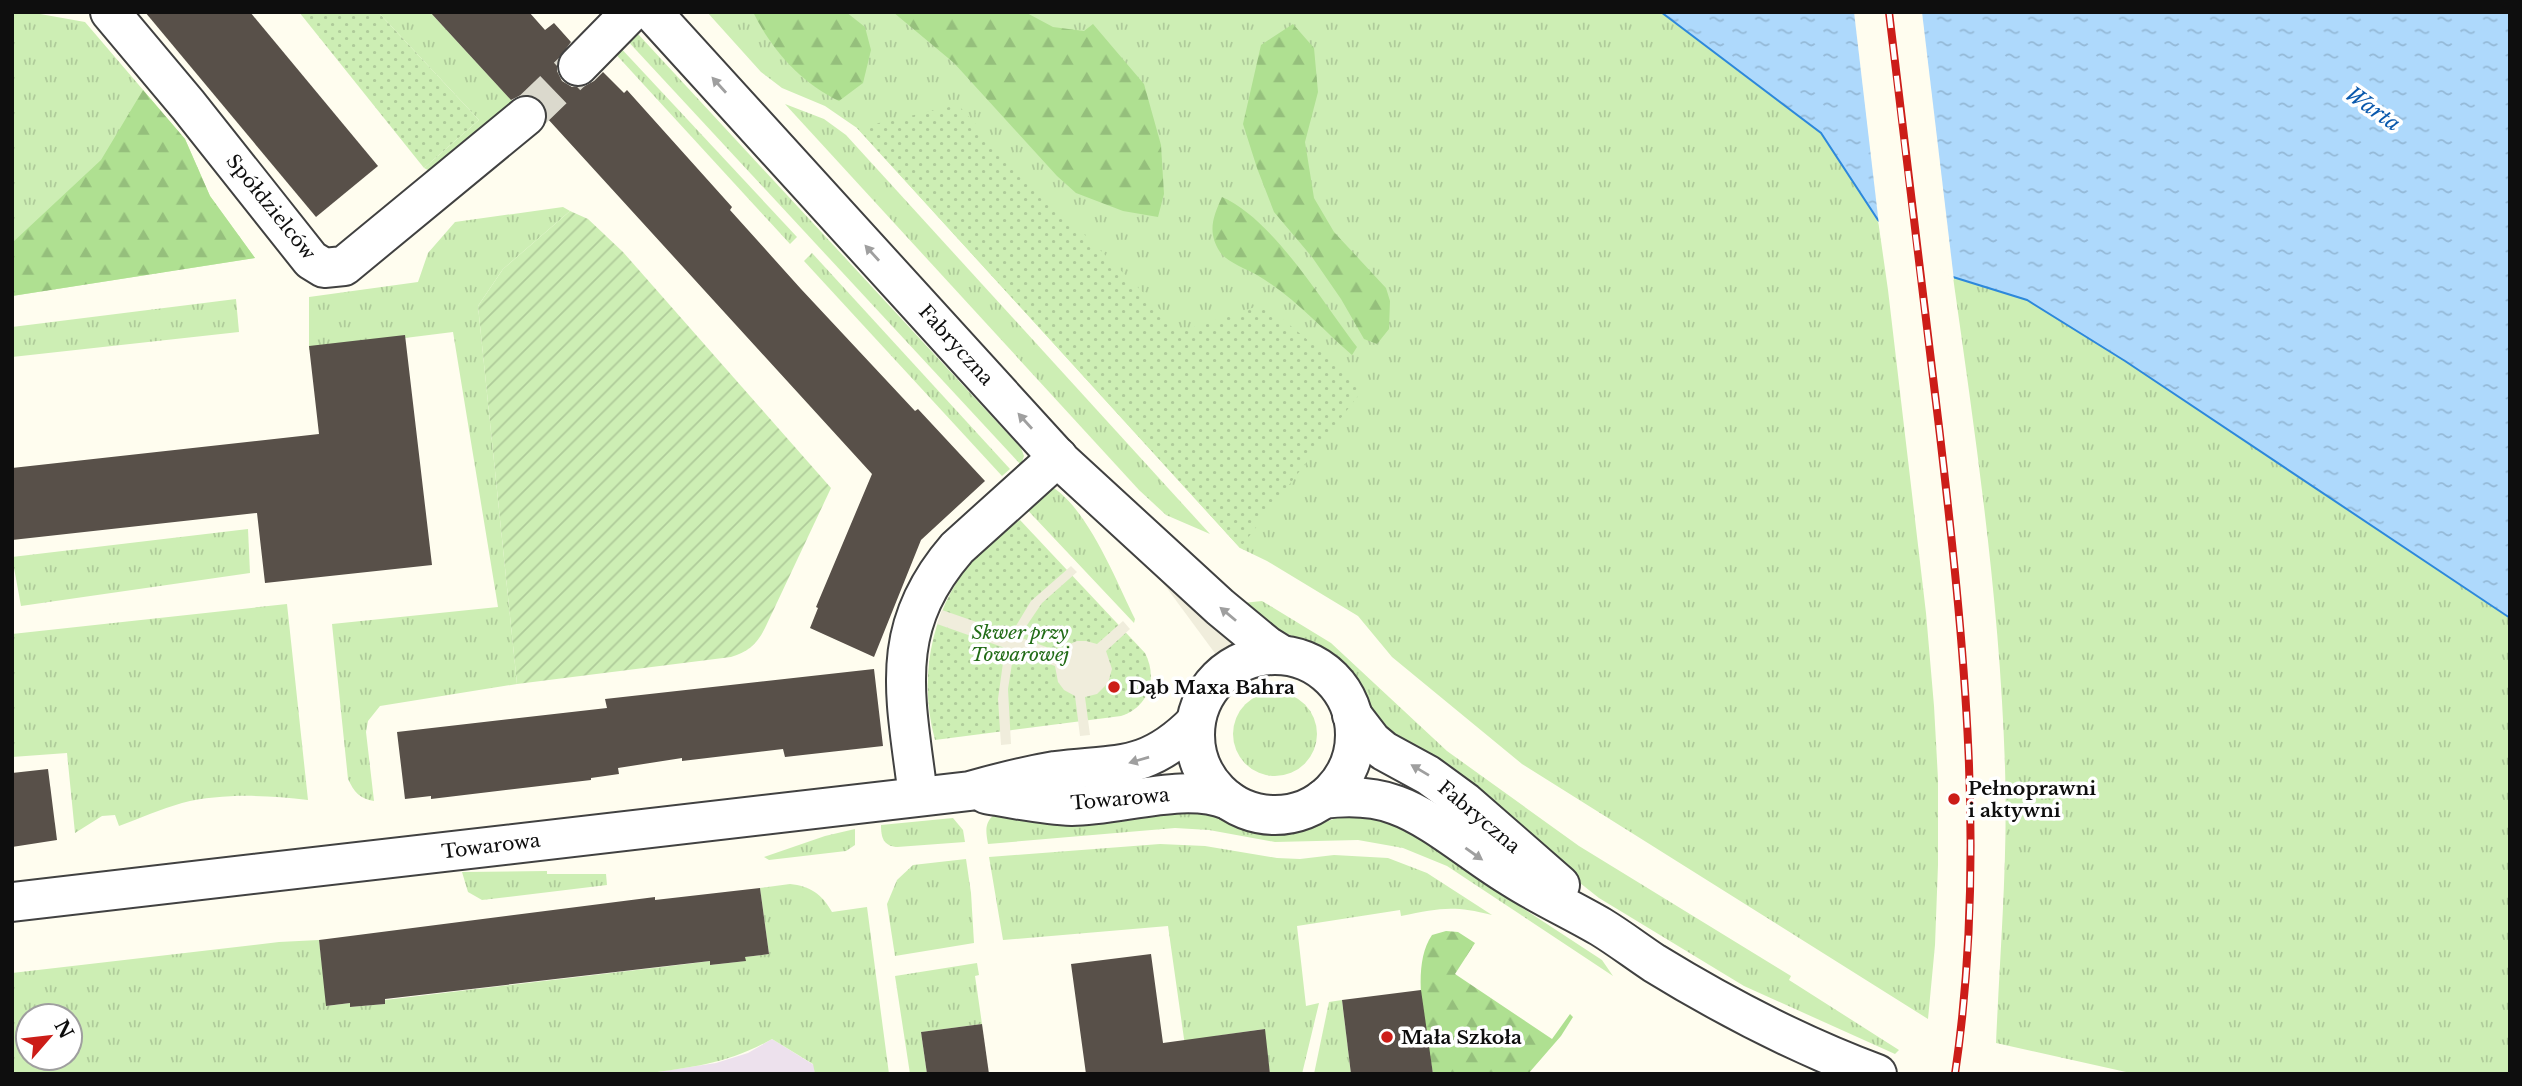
<svg xmlns="http://www.w3.org/2000/svg" width="2522" height="1086" viewBox="0 0 2522 1086" font-family="'Libre Baskerville',serif">
  <style>
    .industrial { fill: #ede1ed }
    .grass { fill: url(#grass-tufts); fill-rule: evenodd }
    .forest { fill: url(#forest-firs) }
    .park { fill: url(#park-dots) }
    .garden { fill: url(#garden-furrows) }
    .plaza { fill: #f0eddc }
    .water { fill: url(#water-ripples); stroke: #2d88db; stroke-width: 2 }
    .pier { fill: #fffdef }
    .building { fill: #585049 }
    .lines { fill: none; stroke-linecap: round; stroke-linejoin: round }
    .minor-tunnel { stroke: #dbd9cd; stroke-width: 38; stroke-dasharray: 38 19; stroke-linecap: butt }
    .minor-casing { stroke: #414141; stroke-width: 42 }
    .tertiary-casing { stroke: #414141; stroke-width: 42 }
    .minor { stroke: #fff; stroke-width: 38 }
    .tertiary { stroke: #fff; stroke-width: 38 }
    .rail-casing { stroke: #cc1d18; stroke-width: 8 }
    .rail { stroke: #fff; stroke-width: 5; stroke-dasharray: 16; stroke-linecap: butt }
    .oneway { fill: #9f9f9f }
    .poi-dot { fill: #cc1d18; stroke: #fff; stroke-width: 2.5 }
    .labels { text-anchor: middle; dominant-baseline: central; stroke-width: 7; stroke-linejoin: round; paint-order: stroke }
    .street-label { font-size: 19px; fill: #0e0e0e; stroke: #fff }
    .park-label { font-size: 19px; font-style: italic; fill: #226c17; stroke: #fff }
    .poi-label { font-size: 19px; font-weight: bold; fill: #0e0e0e; stroke: #fff; text-anchor: start }
    .water-label { font-size: 21px; font-style: italic; fill: #0a59ad; stroke: #fff }
  </style>
  <defs>
    <pattern id="grass-tufts" width="24" height="20" patternUnits="userSpaceOnUse" patternTransform="scale(1.75)"><rect width="24" height="20" fill="#cdeeb4"/><path d="M3 7l-1-3M5 7V3M7 7l1-3M15 17l-1-3M17 17v-4M19 17l1-3" fill="none" stroke="#afcb9a"/></pattern>
    <pattern id="forest-firs" width="22" height="20" patternUnits="userSpaceOnUse" patternTransform="scale(1.75)"><rect width="22" height="20" fill="#afe091"/><path d="M5 1l3.5 6h-7zM16 11l3.5 6h-7z" fill="#95bf7c"/></pattern>
    <pattern id="park-dots" width="8" height="8" patternUnits="userSpaceOnUse" patternTransform="scale(1.75)"><rect width="8" height="8" fill="#cdeeb4"/><path d="M2 2h.1M6 6h.1" fill="none" stroke="#afcb9a" stroke-width="1.8" stroke-linecap="round"/></pattern>
    <pattern id="garden-furrows" width="10" height="10" patternUnits="userSpaceOnUse" patternTransform="scale(1.75)"><rect width="10" height="10" fill="#cdeeb4"/><path d="M-1 1l2-2M0 10L10 0M9 11l2-2" fill="none" stroke="#afcb9a"/></pattern>
    <pattern id="water-ripples" width="26" height="14" patternUnits="userSpaceOnUse" patternTransform="scale(1.75)"><rect width="26" height="14" fill="#aed9fc"/><path d="M2 4q2-2 4 0t4 0M15 11q2-2 4 0t4 0" fill="none" stroke="#94b9d7"/></pattern>
  </defs>
  <rect width="100%" height="100%" fill="#fffdef"/>
  <polygon class="industrial" points="772,1039 814,1065 815,1074 644,1074 716,1063 748,1053"/>
  <g class="grass">
    <polygon points="12,12 29,12 85,22 185,139 210,196 255,258 12,296"/>
    <polygon points="378,12 430,12 514,103 430,171 424,168 479,120"/>
    <polygon points="707,12 1661,12 1821,133 1878,220 1888,290 1926,613 1934,706 1938,779 1938,865 1935,945 1928,1019 1522,764 1392,657 1358,616 1267,561 1240,548 857,128 825,106 782,88 761,72"/>
    <polygon points="630,34 638,34 1021,448 1024,456 1021,465 624,37"/>
    <polygon points="617,44 797,237 790,244 611,49"/>
    <polygon points="785,104 824,119 846,135 1210,534 1166,515 1139,490"/>
    <path d="M563,207L570,211L503,269L478,306L517,684L380,706L368,721L366,732L374,801C360,799 354,792 348,779L332,624L498,607L453,332L309,350V297L418,282L428,253L455,222Z"/>
    <polygon points="812,253 1010,469 1002,476 804,261"/>
    <path d="M1953,277L2027,300L2125,361L2510,618V1074H2135L1996,1043C2000,951 2008,859 2005,767C2000,602 1976,440 1953,277Z"/>
    <polygon points="236,299 239,332 12,357 12,327"/>
    <path d="M1044,483C1084,498 1116,581 1135,619L1134,623L1019,501Z"/>
    <polygon points="248,529 250,573 21,606 12,557"/>
    <polygon points="1262,601 1331,643 1447,751 1579,846 1791,976 1789,980 1899,1050 1895,1054 1744,986 1599,898 1391,734 1373,712 1364,688 1342,660 1320,646 1268,627 1243,603"/>
    <path d="M287,604L308,800C266,795 223,793 182,803C161,809 140,818 119,826L115,815L102,816L75,833L67,753L12,757V634Z"/>
    <circle cx="1275" cy="734" r="42"/>
    <path d="M1182,808L1218,816L1246,830L1275,835L1288,834L1313,827L1354,811L1404,824L1515,903L1602,960L1613,976L1447,866L1403,848L1358,840L1275,842L1209,830L1175,828L988,844C986,832 984,823 994,815Z"/>
    <path d="M953,818L963,830L965,842L897,847C883,846 881,837 881,825Z"/>
    <polygon points="855,829 855,845 846,851 769,860 764,857 825,836"/>
    <path d="M1160,844L1205,846L1277,858L1300,859L1334,855L1388,858L1427,873L1492,915C1453,905 1440,908 1401,916L1400,910L1297,926L1306,1006L1319,1003L1302,1074H1270L1264,1029L1216,1036L1189,1074L1168,926L1003,940L989,857Z"/>
    <polygon points="966,859 971,893 974,943 895,956 887,904 897,880 913,865"/>
    <polygon points="547,871 547,874 606,874 607,885 482,900 468,892 462,872"/>
    <path d="M790,884C810,886 822,894 832,912L867,907L889,1074H815L813,1064L772,1039C728,1064 693,1067 644,1074H12V973L279,942L319,940L327,1006L350,1003L351,1007L385,1004V1000L687,964L710,961L711,965L745,961V957L769,954L760,888ZM28,1016H70V1058H28Z"/>
    <polygon points="977,963 979,975 975,976 982,1024 921,1032 927,1074 910,1074 895,976"/>
    <polygon points="1342,1000 1351,1074 1314,1074 1329,1002"/>
  </g>
  <g class="forest">
    <path d="M753,12H846L865,27L871,50L863,83L839,101C800,82 772,50 753,12Z"/>
    <polygon points="893,12 1025,12 1053,27 1084,31 1093,24 1144,84 1161,145 1164,194 1158,217 1123,211 1076,193 1057,176 954,63"/>
    <polygon points="1293,24 1314,48 1318,92 1305,142 1314,198 1334,232 1386,288 1390,301 1389,329 1377,344 1364,339 1341,299 1312,257 1274,212 1257,168 1243,124 1261,45"/>
    <polygon points="143,90 185,139 210,196 255,258 12,296 12,243 101,160"/>
    <path d="M1222,197C1273,219 1323,303 1357,347L1352,355C1321,328 1293,296 1257,275C1246,269 1227,262 1220,252C1207,232 1213,217 1222,197Z"/>
    <path d="M1446,931L1458,932L1475,943L1455,974L1552,1039L1570,1014L1573,1017L1561,1036L1528,1074H1433C1427,1035 1409,968 1432,935Z"/>
  </g>
  <g class="park">
    <polygon points="299,12 378,12 479,120 424,168"/>
    <polygon points="958,105 1006,157 1182,331 1264,304 1365,387 1240,548 857,128"/>
    <path d="M1020,520L1145,653C1158,678 1149,707 1121,716L935,740C912,656 944,565 1020,520Z"/>
  </g>
  <path class="garden" d="M570,211L588,219L623,252L831,488L765,628C757,644 748,652 731,657L517,684L478,306L503,269Z"/>
  <g class="plaza">
    <polygon points="1071,566 1077,572 1042,603 1019,637 1060,652 1068,645 1077,641 1086,641 1097,644 1123,621 1130,629 1106,651 1112,669 1108,683 1097,694 1085,697 1090,735 1080,736 1075,696 1064,690 1058,682 1055,666 1014,651 1008,689 1011,744 1001,745 998,699 1005,648 937,624 942,610 1011,634 1031,601"/>
    <polygon points="1155,572 1242,644 1217,656"/>
  </g>
  <polygon class="water" points="1661,12 2510,12 2510,618 2125,361 2027,300 1953,277 1878,220 1821,133"/>
  <polygon class="pier" points="1854,12 1922,12 1954,280 1879,225"/>
  <g class="building">
    <polygon points="145,12 250,12 378,166 316,217"/>
    <polygon points="430,12 529,12 545,30 554,23 571,42 557,61 557,71 562,81 572,87 583,87 594,81 603,72 624,93 627,90 732,207 730,210 801,289 915,411 918,409 985,481 921,540 874,657 810,628 818,608 816,607 872,474 547,118 547,112 542,102 534,96 523,94 511,100"/>
    <polygon points="405,335 432,565 265,583 257,513 12,540 12,468 319,434 309,346"/>
    <polygon points="874,669 883,746 785,757 783,749 682,761 682,758 618,768 619,774 591,778 591,780 431,799 431,796 405,799 397,732 607,708 605,699"/>
    <polygon points="48,769 57,840 12,847 12,773"/>
    <polygon points="760,888 769,954 745,957 746,961 710,965 710,961 385,999 385,1004 350,1007 350,1003 326,1006 319,940 655,897 655,900"/>
    <polygon points="1151,954 1163,1043 1265,1029 1270,1074 1086,1074 1071,964"/>
    <polygon points="1421,990 1433,1074 1351,1074 1342,1000"/>
    <polygon points="982,1024 989,1074 927,1074 921,1032"/>
  </g>
  <g class="lines">
    <polyline class="minor-tunnel" points="526,116 578,66"/>
    <g class="minor-casing">
      <g id="minor">
        <polyline points="110,12 188,105 311,260 324,268 344,266 526,116"/>
        <polyline points="652,12 1061,461 1220,607 1266,645 1282,655"/>
        <polyline points="578,66 631,12"/>
        <path d="M918,796C906,697 886,630 957,548L1058,457"/>
      </g>
    </g>
    <g class="tertiary-casing">
      <g id="tertiary">
        <circle cx="1275" cy="735" r="80"/>
        <polyline points="1352,715 1372,741 1384,751 1428,775 1465,802 1560,885"/>
        <path d="M986,794C1014,799 1043,805 1072,806C1120,806 1184,782 1228,800"/>
        <path d="M1323,799C1348,796 1372,796 1396,805C1433,818 1477,857 1513,878C1541,896 1572,910 1601,927C1619,938 1636,951 1654,963C1724,1006 1799,1045 1877,1074"/>
        <path d="M12,902L970,791C998,783 1026,776 1055,771C1117,763 1146,772 1195,723"/>
      </g>
    </g>
    <use href="#minor" class="minor"/>
    <use href="#tertiary" class="tertiary"/>
    <g class="rail-casing">
      <path id="rail" d="M1889,12C1905,151 1922,289 1939,427C1964,642 1987,858 1955,1074"/>
    </g>
    <use href="#rail" class="rail"/>
  </g>
  <defs><path id="oneway-solid" d="M-6-.8H1V-3.2L6.5 0L1 3.2V.8H-6Z" transform="scale(1.75)"/></defs>
  <g class="oneway">
    <use href="#oneway-solid" transform="translate(719 85) rotate(-132)"/>
    <use href="#oneway-solid" transform="translate(872 253) rotate(-132)"/>
    <use href="#oneway-solid" transform="translate(1025 421) rotate(-132)"/>
    <use href="#oneway-solid" transform="translate(1228 614) rotate(-140)"/>
    <use href="#oneway-solid" transform="translate(1139 760) rotate(164)"/>
    <use href="#oneway-solid" transform="translate(1420 770) rotate(-149)"/>
    <use href="#oneway-solid" transform="translate(1474 854) rotate(35)"/>
  </g>
  <g class="poi-dot">
    <circle cx="1114" cy="687" r="7"/>
    <circle cx="1954" cy="799" r="7"/>
    <circle cx="1387" cy="1037" r="7"/>
  </g>
  <g class="labels">
    <g class="street-label">
      <text transform="translate(271 207) rotate(51)">Spółdzielców</text>
      <text transform="translate(956 345) rotate(48)">Fabryczna</text>
      <text transform="translate(1120 799) rotate(-5)">Towarowa</text>
      <text transform="translate(1479 817) rotate(40)">Fabryczna</text>
      <text transform="translate(491 846) rotate(-7)">Towarowa</text>
    </g>
    <g class="park-label">
      <text x="1020" y="632">Skwer przy<tspan x="1020" dy="22">Towarowej</tspan></text>
    </g>
    <g class="poi-label">
      <text x="1128" y="687">Dąb Maxa Bahra</text>
      <text x="1968" y="788">Pełnoprawni<tspan x="1968" dy="22">i aktywni</tspan></text>
      <text x="1401" y="1037">Mała Szkoła</text>
    </g>
    <g class="water-label">
      <text transform="translate(2373 109) rotate(35)">Warta</text>
    </g>
  </g>
  <rect width="2522" height="1086" fill="none" stroke="#0e0e0e" stroke-width="28"/>
  <g transform="translate(49 1037) rotate(62)"><circle r="33" fill="#ffffff" stroke="#9f9f9f" stroke-width="2"/>
  <path d="M0-5L12 26L0 18L-12 26Z" fill="#cc1d18"/>
  <text y="-10" font-size="19" font-weight="bold" text-anchor="middle" fill="#0e0e0e">N</text>
  </g>
</svg>
